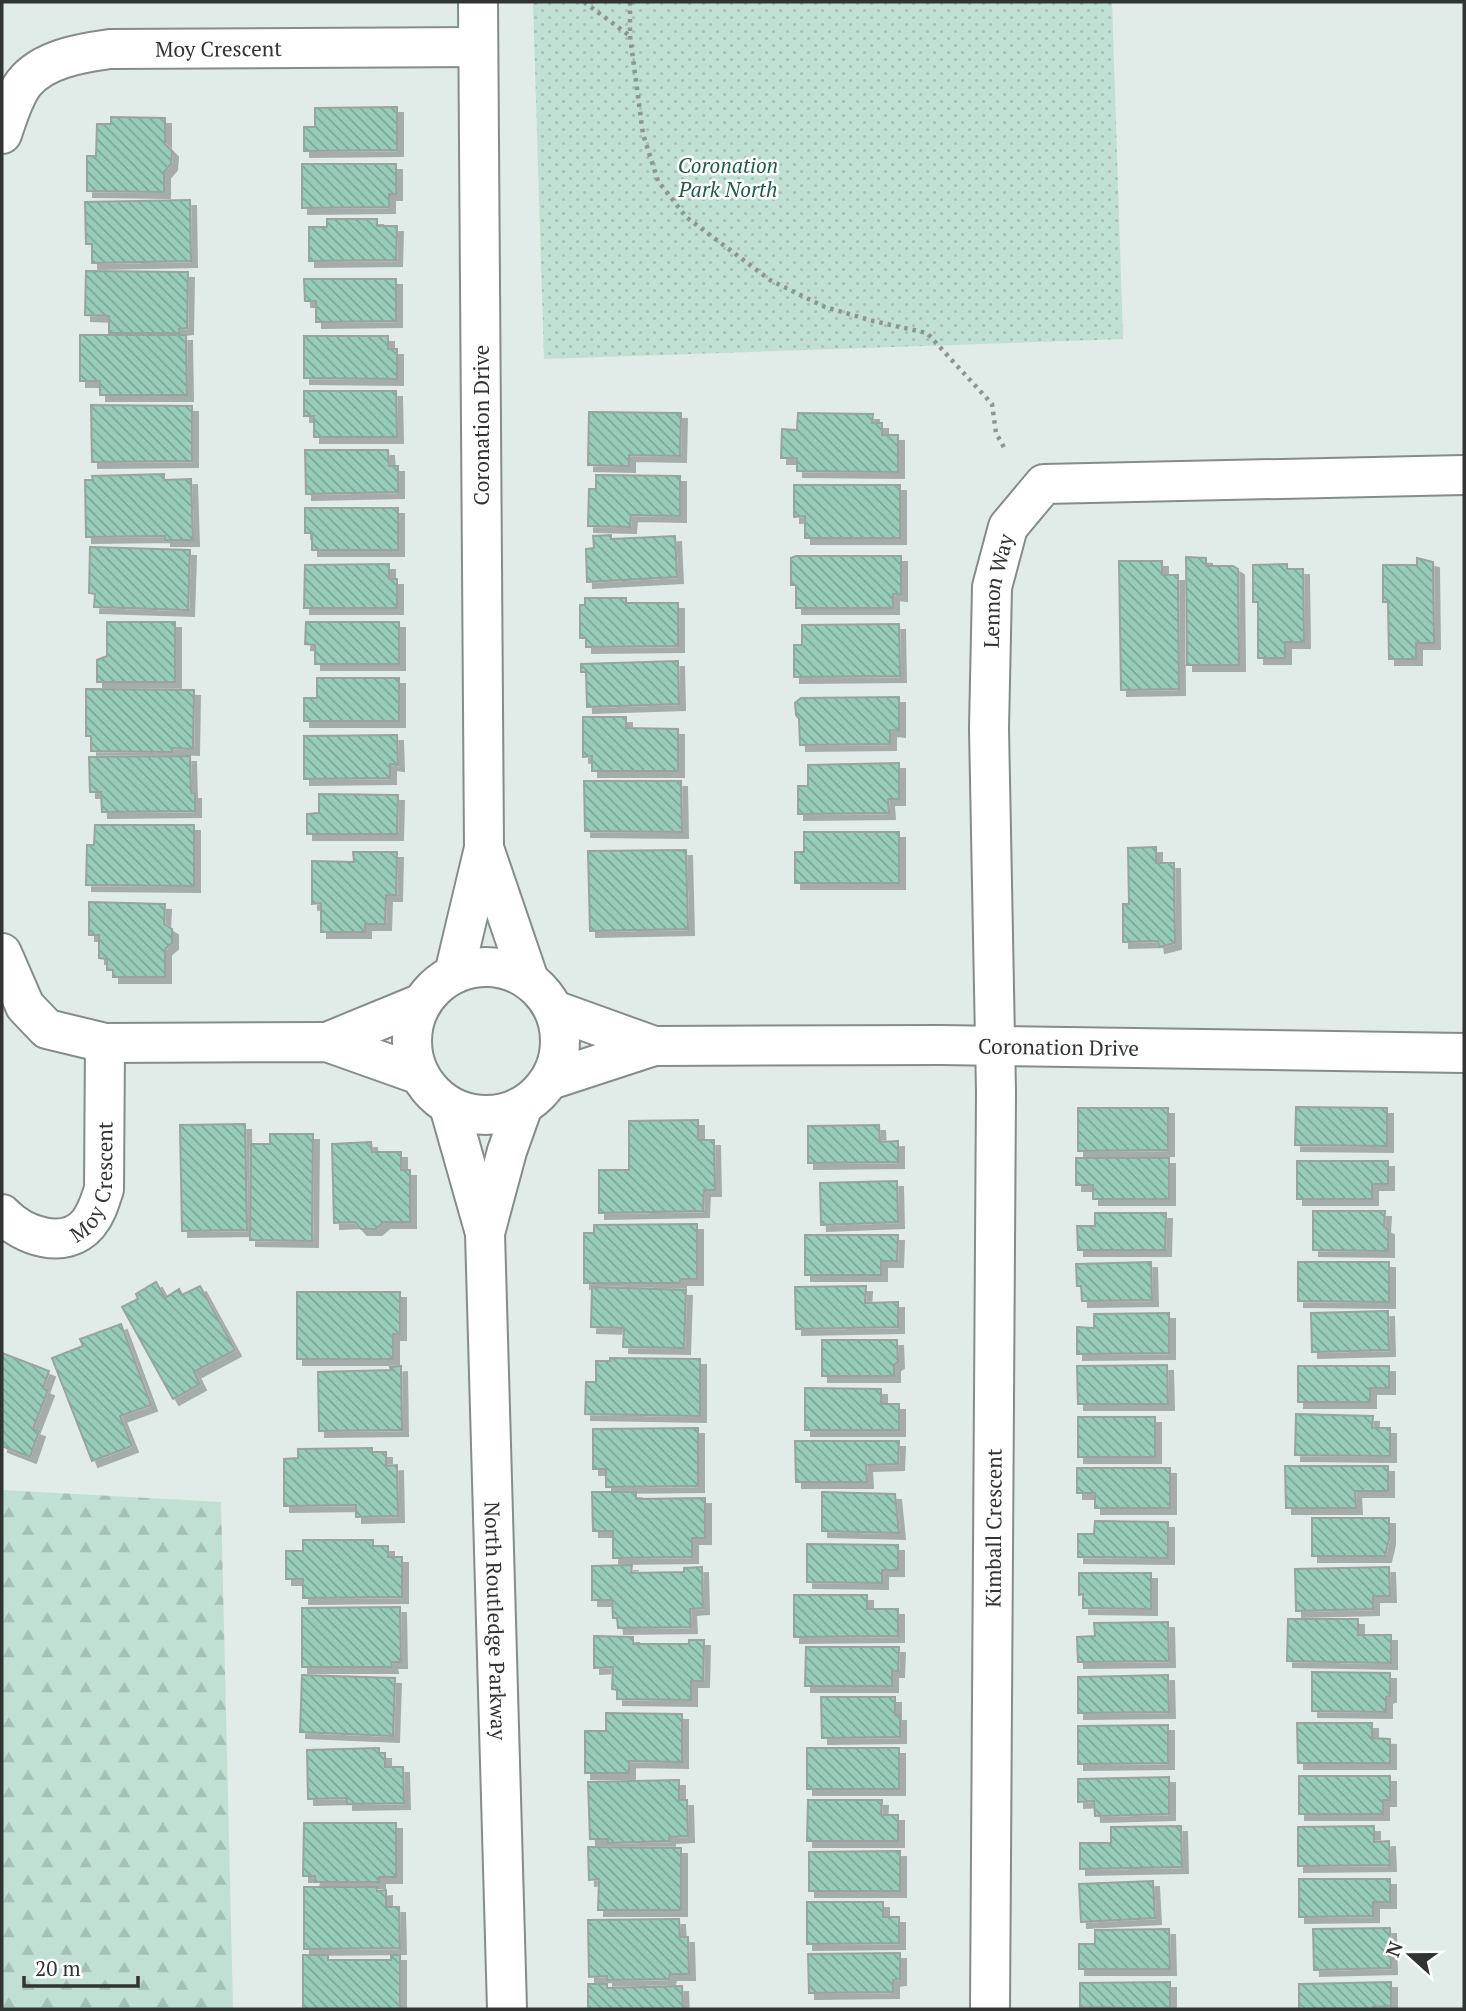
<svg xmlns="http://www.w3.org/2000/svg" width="1466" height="2011" viewBox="0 0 1466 2011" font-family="'PT Serif',serif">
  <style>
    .forest { fill: url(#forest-firs) }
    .park { fill: url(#park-dots) }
    .building { fill: url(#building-back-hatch); stroke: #99a39f; stroke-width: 2; filter: url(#shadow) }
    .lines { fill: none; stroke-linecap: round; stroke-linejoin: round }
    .minor-casing { stroke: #848d89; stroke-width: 42 }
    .path { stroke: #8e9592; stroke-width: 4.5; stroke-dasharray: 3.5 5; stroke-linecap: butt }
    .minor { stroke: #fff; stroke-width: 38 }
    .labels { text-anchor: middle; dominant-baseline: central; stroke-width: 5; stroke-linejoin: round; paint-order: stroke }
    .street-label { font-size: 21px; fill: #303432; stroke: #fff }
    .park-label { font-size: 21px; font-style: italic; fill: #1d5e49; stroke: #fff }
  </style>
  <defs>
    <pattern id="forest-firs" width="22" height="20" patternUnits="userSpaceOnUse" patternTransform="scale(1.75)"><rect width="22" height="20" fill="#c0e0d2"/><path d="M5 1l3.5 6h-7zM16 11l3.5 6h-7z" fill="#a5c1b5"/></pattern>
    <pattern id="park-dots" width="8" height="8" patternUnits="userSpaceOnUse" patternTransform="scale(1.75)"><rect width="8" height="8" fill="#c0e0d2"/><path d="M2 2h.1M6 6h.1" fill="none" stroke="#a5c1b5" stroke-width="1.8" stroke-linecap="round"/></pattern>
    <pattern id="building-back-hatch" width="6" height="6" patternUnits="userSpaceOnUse" patternTransform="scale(1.75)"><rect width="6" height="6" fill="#97ccb6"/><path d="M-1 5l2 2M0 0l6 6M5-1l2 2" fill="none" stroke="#7ca695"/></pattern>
    <filter id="shadow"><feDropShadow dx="6" dy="6" stdDeviation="0" flood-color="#0004"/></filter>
  </defs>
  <rect width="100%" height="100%" fill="#e1ebe7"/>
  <polygon class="forest" points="2,1490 221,1502 233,2009 2,2009"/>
  <polygon class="park" points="533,2 1112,2 1123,339 544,359"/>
  <g class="building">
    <polygon points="397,107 397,150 304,151 304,127 315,127 315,108"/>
    <polygon points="111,117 165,118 165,144 172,151 171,164 164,172 164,192 87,191 87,156 96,156 97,124 111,124"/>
    <polygon points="302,164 396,164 396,194 389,194 389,207 302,208"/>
    <polygon points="190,200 191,261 92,263 92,244 86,244 85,202"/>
    <polygon points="327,219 377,219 377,226 397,226 396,260 309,261 309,227 327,227"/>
    <polygon points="86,271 188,272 187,328 179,329 180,333 109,333 109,316 85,315"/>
    <polygon points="304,279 396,279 396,321 316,322 316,301 305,301"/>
    <polygon points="80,335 186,335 187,395 100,395 100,381 80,381"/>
    <polygon points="304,336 388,336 388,349 397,349 397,379 304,378"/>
    <polygon points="304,391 396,391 397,437 314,437 314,416 304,416"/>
    <polygon points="91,405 192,406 192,461 92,462"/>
    <polygon points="589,412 681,413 680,456 629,455 629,466 588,465"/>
    <polygon points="798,413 873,414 872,423 882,423 882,435 898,435 898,472 797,471 797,458 781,458 782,429 797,430"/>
    <polygon points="305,450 388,450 389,466 398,466 398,492 306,494"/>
    <polygon points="164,474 164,480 191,479 193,540 165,540 165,536 86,537 85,480 93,480 92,476"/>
    <polygon points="596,475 680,476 680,516 631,515 630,527 588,526 589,489 596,489"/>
    <polygon points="794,485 900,485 900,538 805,538 805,516 794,517"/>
    <polygon points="305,508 398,508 398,550 312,550 312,533 305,533"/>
    <polygon points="611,535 611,539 675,536 677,577 587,582 586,549 594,548 593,536"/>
    <polygon points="90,547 190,550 188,610 94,607 95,594 89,593"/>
    <polygon points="796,556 901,556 901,595 893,594 893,608 796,608 796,585 791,585 791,558"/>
    <polygon points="1186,557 1206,558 1206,566 1233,566 1238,569 1239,665 1187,665"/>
    <polygon points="1417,558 1433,562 1434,643 1416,643 1416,659 1389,659 1388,602 1383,602 1383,565 1417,565"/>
    <polygon points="1119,561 1162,561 1162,575 1178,575 1179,689 1121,690"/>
    <polygon points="389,564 389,579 397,579 397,608 304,608 305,565"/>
    <polygon points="1287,564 1287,569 1303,569 1304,642 1285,642 1285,658 1258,658 1258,602 1253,602 1253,565"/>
    <polygon points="585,598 626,598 626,603 678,603 678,646 586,647 586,638 580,638 580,605 585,605"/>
    <polygon points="107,622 175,622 175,682 97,682 97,660 107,656"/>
    <polygon points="306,622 399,622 399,664 315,664 315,645 305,644"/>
    <polygon points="899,624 900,676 794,677 794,645 802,645 802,625"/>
    <polygon points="678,661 679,704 587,707 586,672 581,672 581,664"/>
    <polygon points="317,678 399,678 399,721 304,721 304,698 317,698"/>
    <polygon points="86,689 194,690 193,749 172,748 172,752 91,751 91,736 86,736"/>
    <polygon points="899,697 899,731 890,730 890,744 800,745 799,719 796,715 795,703 801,698"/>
    <polygon points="583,717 626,717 626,728 678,729 678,771 592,771 592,756 583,757"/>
    <polygon points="397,735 398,765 390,764 390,778 304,779 304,736"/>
    <polygon points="190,756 191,793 195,793 195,811 102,812 101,792 90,792 89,757"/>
    <polygon points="899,763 899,799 888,799 889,813 798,814 798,786 808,786 808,765"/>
    <polygon points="584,781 681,781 682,832 585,831"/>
    <polygon points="319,794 398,795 397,834 307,834 307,814 319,813"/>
    <polygon points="95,825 194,825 194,886 86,885 87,845 94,845"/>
    <polygon points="804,832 899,832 899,883 795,883 795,852 804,852"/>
    <polygon points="1156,847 1156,863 1174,863 1175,943 1159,947 1158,941 1123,942 1123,904 1129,904 1128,848"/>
    <polygon points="686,850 688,929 590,931 588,851"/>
    <polygon points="353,852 397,852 396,895 386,895 385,924 365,924 365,932 321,932 321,903 312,904 312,861 354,862"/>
    <polygon points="89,902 165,904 164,924 172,929 172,943 165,949 165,977 113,977 113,970 107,970 107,959 99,958 99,935 89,935"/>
    <polygon points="1296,1107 1387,1108 1387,1146 1295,1145"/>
    <polygon points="1078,1108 1168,1108 1168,1150 1078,1151"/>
    <polygon points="698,1120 698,1140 714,1140 715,1190 704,1190 703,1211 599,1213 599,1170 629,1170 629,1121"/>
    <polygon points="245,1124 247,1230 182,1231 180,1125"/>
    <polygon points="879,1125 880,1142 898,1141 898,1162 808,1163 808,1126"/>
    <polygon points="270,1134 313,1134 312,1241 250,1240 251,1144 270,1144"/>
    <polygon points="371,1142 372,1152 401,1152 401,1170 410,1170 410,1222 384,1222 376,1229 361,1229 355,1222 334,1223 332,1144"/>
    <polygon points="1076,1158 1169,1158 1169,1199 1093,1199 1093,1185 1076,1185"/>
    <polygon points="1297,1161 1388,1161 1388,1184 1372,1184 1372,1199 1297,1199"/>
    <polygon points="897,1181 898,1222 821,1225 820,1183"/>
    <polygon points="1313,1211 1385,1211 1384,1227 1388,1229 1388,1251 1313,1250"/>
    <polygon points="1095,1213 1166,1213 1165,1250 1078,1250 1077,1226 1095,1226"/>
    <polygon points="697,1224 697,1279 680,1279 680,1283 584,1283 584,1233 594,1233 594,1225"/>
    <polygon points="805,1235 898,1235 897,1261 881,1261 881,1275 805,1275"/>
    <polygon points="1151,1262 1152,1300 1082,1301 1081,1286 1077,1286 1076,1264"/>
    <polygon points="1298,1262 1389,1262 1389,1302 1298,1301"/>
    <polygon points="156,1282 165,1298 179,1289 182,1295 200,1286 235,1350 194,1372 200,1384 173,1399 122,1307 138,1299 136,1294"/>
    <polygon points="866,1286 865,1303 898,1302 898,1327 796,1329 795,1287"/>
    <polygon points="592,1287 686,1290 684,1348 623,1347 624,1328 591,1327"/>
    <polygon points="297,1292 400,1292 400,1334 393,1334 393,1359 297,1359"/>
    <polygon points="1388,1311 1389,1350 1312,1352 1311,1313"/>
    <polygon points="1169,1313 1169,1353 1077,1354 1077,1327 1094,1328 1094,1314"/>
    <polygon points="121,1324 151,1405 120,1416 132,1446 92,1461 52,1358 83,1346 80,1339"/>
    <polygon points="822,1340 897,1340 898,1362 894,1365 894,1376 822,1376"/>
    <polygon points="2,1353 49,1371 43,1388 48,1390 33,1429 39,1431 30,1457 2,1446"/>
    <polygon points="610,1358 700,1359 700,1416 585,1414 586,1382 596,1382 596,1361 610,1361"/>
    <polygon points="1167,1365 1168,1404 1078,1404 1077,1366"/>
    <polygon points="401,1366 402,1430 319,1431 318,1372 391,1370 390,1367"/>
    <polygon points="1298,1366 1389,1366 1389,1388 1370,1388 1370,1402 1298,1402"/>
    <polygon points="805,1388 881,1389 881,1404 899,1404 899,1430 805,1430"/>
    <polygon points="1296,1414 1373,1416 1372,1428 1390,1428 1390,1456 1295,1455"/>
    <rect x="1078" y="1417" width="77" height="40"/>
    <polygon points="698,1428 698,1486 606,1487 606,1469 593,1469 593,1429"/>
    <polygon points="795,1441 899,1441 898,1464 866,1465 867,1482 796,1482"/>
    <polygon points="372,1448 372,1452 386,1452 386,1466 397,1465 398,1516 356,1517 356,1505 284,1506 284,1459 298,1458 298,1449"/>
    <polygon points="1285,1466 1388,1466 1388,1491 1355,1491 1356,1508 1286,1508"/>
    <polygon points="1077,1468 1170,1468 1170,1508 1095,1508 1095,1493 1077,1493"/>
    <polygon points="592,1492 636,1492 636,1499 705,1498 705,1538 692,1538 692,1557 613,1558 613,1531 593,1531"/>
    <polygon points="822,1492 895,1494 899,1533 822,1531"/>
    <polygon points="1312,1518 1389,1518 1389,1539 1385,1556 1312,1556"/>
    <polygon points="1095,1521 1168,1522 1168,1558 1078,1557 1078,1534 1094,1534"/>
    <polygon points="303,1540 373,1540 373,1546 388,1546 388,1557 402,1557 402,1597 303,1598 303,1579 286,1579 286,1551 303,1551"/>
    <polygon points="807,1544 898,1545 898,1570 882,1570 882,1583 807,1582"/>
    <polygon points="632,1565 631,1573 684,1572 684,1568 702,1567 703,1608 690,1609 691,1627 618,1628 617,1618 613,1618 612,1600 592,1600 592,1566"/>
    <polygon points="1389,1567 1390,1596 1373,1596 1373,1609 1296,1611 1295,1569"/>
    <polygon points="1079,1573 1151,1573 1151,1609 1083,1608 1083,1594 1079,1595"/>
    <polygon points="794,1595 867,1595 867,1609 898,1609 898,1636 794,1637"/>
    <polygon points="400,1607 401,1662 391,1662 392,1667 302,1667 302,1608"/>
    <polygon points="1288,1619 1358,1619 1358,1635 1391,1635 1391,1663 1287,1661"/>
    <polygon points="1168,1622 1169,1661 1078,1662 1077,1637 1095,1636 1094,1623"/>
    <polygon points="594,1636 633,1637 633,1644 689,1644 689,1640 704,1640 703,1681 691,1681 691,1700 617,1699 617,1690 612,1689 613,1667 594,1668"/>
    <polygon points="806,1647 899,1647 898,1671 892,1671 892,1686 805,1686"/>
    <polygon points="1312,1672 1390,1673 1390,1696 1386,1697 1386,1712 1312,1711"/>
    <polygon points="302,1675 395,1678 393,1736 300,1732"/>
    <polygon points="1168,1675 1169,1712 1078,1713 1078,1677"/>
    <polygon points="821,1697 895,1697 895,1715 900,1715 900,1737 822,1738"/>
    <polygon points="606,1713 682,1714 682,1762 629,1761 629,1773 585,1773 585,1731 606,1731"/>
    <polygon points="1297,1723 1372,1723 1372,1738 1390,1739 1390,1763 1298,1763"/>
    <polygon points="1168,1725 1168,1763 1078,1764 1078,1726"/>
    <polygon points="379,1748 379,1753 385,1753 385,1767 403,1767 404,1803 347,1804 347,1798 308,1799 307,1750"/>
    <rect x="807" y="1748" width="92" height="41"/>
    <polygon points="1299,1776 1390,1776 1390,1800 1383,1800 1383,1814 1299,1814"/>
    <polygon points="1169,1777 1169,1814 1095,1816 1094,1801 1078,1802 1078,1779"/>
    <polygon points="679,1780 679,1800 687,1800 688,1836 669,1837 669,1841 608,1843 608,1839 590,1839 588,1782"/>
    <polygon points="808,1800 882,1800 881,1815 898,1815 898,1841 807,1841"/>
    <polygon points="304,1823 396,1823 396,1877 379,1877 379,1882 314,1882 315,1876 303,1876"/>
    <polygon points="1181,1826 1182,1867 1080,1869 1080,1843 1111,1843 1111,1827"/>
    <polygon points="1374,1826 1374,1842 1389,1841 1390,1865 1298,1866 1298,1827"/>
    <polygon points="588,1847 681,1848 681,1910 598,1910 599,1879 589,1880"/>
    <polygon points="900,1851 900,1891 809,1891 809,1852"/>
    <polygon points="1299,1879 1390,1879 1390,1902 1373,1902 1373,1916 1299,1917"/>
    <polygon points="1153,1881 1155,1918 1081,1922 1079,1884"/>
    <polygon points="304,1887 377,1887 377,1891 386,1890 386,1907 399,1907 400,1948 304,1949"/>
    <polygon points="807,1902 883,1902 883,1917 899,1917 899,1943 807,1944"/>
    <polygon points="679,1919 680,1937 688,1937 689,1974 670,1974 669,1979 607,1980 607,1976 589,1977 588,1920"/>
    <polygon points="1390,1928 1391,1968 1314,1970 1313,1929"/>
    <polygon points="1169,1929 1170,1969 1079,1969 1079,1944 1095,1944 1095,1930"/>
    <polygon points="900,1953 900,1979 893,1980 893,1992 809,1993 808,1954"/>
    <polygon points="303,1955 328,1955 328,1960 391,1960 391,1955 400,1955 400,2009 303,2009"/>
    <polygon points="1170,1982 1170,2009 1080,2007 1080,1983"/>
    <polygon points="1391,1982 1391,2006 1373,2007 1373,2009 1299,2009 1299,1984"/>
    <polygon points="588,1984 607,1984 607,1988 682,1986 683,2009 588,2009"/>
  </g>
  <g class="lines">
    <g class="minor-casing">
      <g id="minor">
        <path id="s1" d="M2,134C8,117 13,98 24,83C43,59 81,53 110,49L478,47"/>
        <polyline points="484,848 529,980"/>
        <polyline points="2,953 25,1006 47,1029 105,1043 327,1042 420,1075"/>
        <circle cx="486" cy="1041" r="74"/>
        <polyline points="454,974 484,848 478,2"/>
        <polyline points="554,1010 654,1046"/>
        <polyline points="327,1042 422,1003"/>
        <path id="s2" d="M550,1080L654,1046L941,1045L1464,1053"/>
        <path id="s3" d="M449,1106L485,1233L507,2009"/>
        <path id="s4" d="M2,1214C23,1236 65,1251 88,1224C97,1213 100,1201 104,1189L105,1043"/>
        <polyline points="485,1233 507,1151 523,1106"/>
        <path id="s5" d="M990,2009L996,1092L989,728L992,587L1008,527L1044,484L1464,475"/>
      </g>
    </g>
    <g class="path">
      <polyline points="584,2 630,36"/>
      <polyline points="630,2 630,36 643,134 658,181 686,217 770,280 825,307 873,321 927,333 992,404 996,433 1006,451"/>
    </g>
    <use href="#minor" class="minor"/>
  </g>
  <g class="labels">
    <g class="street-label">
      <text stroke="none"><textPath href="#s1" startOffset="259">Moy Crescent</textPath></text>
      <text transform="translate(481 425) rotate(-90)">Coronation Drive</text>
      <text stroke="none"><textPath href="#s5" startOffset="1419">Lennon Way</textPath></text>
      <text stroke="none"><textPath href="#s2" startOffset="514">Coronation Drive</textPath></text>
      <text stroke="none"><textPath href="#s4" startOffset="140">Moy Crescent</textPath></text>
      <text stroke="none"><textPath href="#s5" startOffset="481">Kimball Crescent</textPath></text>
      <text stroke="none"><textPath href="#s3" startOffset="520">North Routledge Parkway</textPath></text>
    </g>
    <g class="park-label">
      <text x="728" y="165">Coronation<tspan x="728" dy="24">Park North</tspan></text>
    </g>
  </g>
  <rect width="1466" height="2011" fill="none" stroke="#303432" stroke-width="7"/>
  <g transform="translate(1410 1955) rotate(291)" stroke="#ffffff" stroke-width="5" paint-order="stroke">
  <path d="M0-5L12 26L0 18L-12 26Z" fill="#303432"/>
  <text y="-10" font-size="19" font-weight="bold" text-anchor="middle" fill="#303432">N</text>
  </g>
  <path d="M24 1976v10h114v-10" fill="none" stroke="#303432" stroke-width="3.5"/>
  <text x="35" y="1976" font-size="21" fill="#303432" stroke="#ffffff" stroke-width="5" paint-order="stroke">20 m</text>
</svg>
